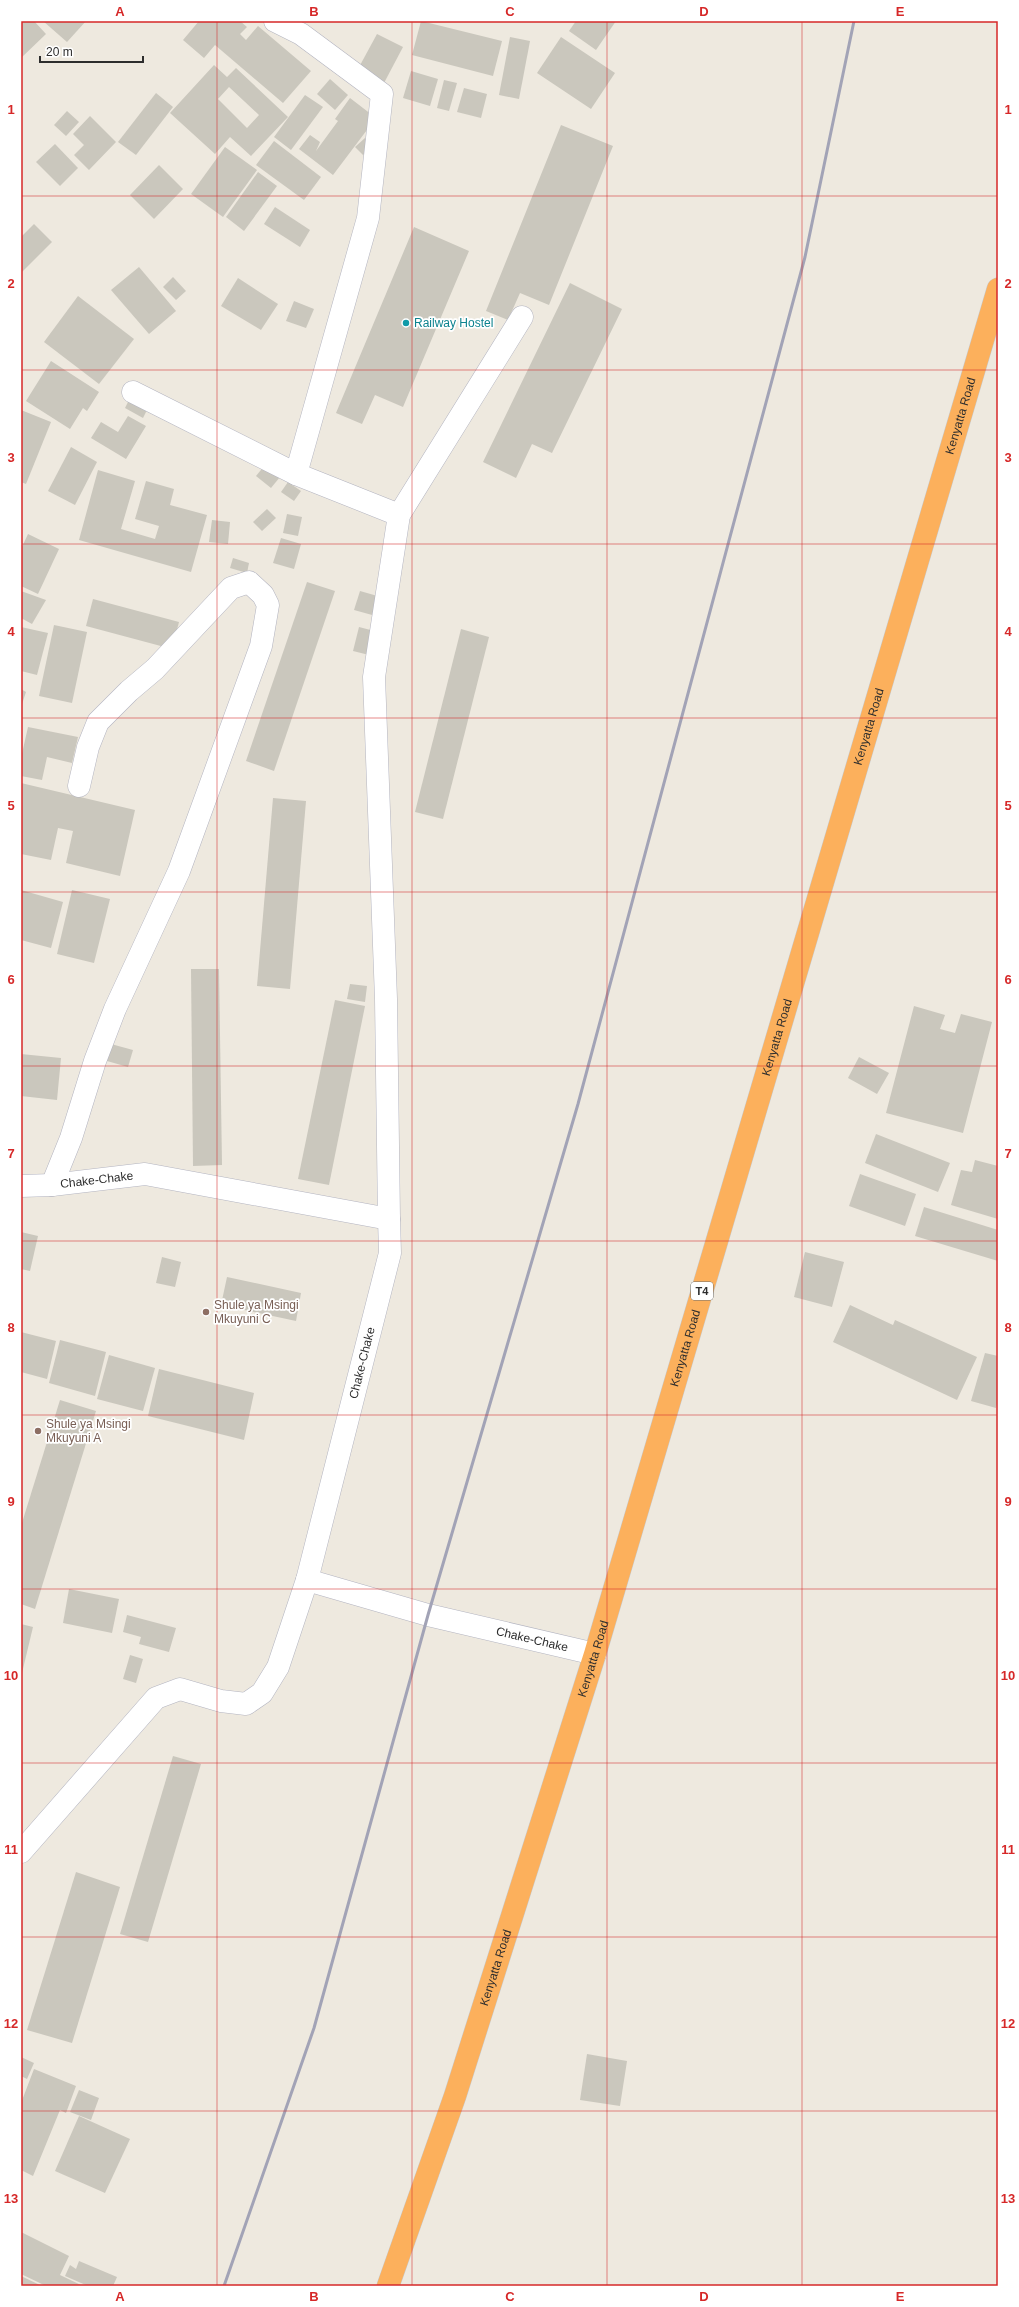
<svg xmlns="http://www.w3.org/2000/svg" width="1019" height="2307" viewBox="0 0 1019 2307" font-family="Arial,sans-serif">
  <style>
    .building { fill: #cac7bd; fill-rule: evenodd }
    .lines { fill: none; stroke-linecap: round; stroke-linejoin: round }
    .minor-casing { stroke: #b3b4c0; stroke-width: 23 }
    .highway-casing { stroke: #c8c8c8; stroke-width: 23 }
    .minor { stroke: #fff; stroke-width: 22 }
    .highway { stroke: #fcb05c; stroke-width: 22 }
    .rail { stroke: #a2a3b6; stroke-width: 3 }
    .grid { fill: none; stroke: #d62828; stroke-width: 1; stroke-opacity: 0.55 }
    .culture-dot { fill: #0f9aa8; stroke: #fff; stroke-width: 1.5 }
    .education-dot { fill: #8d6e63; stroke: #fff; stroke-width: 1.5 }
    .labels { text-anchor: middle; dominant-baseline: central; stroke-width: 3.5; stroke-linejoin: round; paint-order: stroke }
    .shield { fill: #fff; stroke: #6c6c6c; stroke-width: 1 }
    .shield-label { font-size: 11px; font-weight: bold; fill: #2d2d2d }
    .culture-label { font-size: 12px; fill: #0d838f; stroke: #fff; text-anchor: start }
    .street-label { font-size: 12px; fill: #2d2d2d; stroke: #fff }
    .education-label { font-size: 12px; fill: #785e54; stroke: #fff; text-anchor: start }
    .neatline { fill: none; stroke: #d62828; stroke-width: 1.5 }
    .grid-label { font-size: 13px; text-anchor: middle; font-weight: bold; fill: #d62828 }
  </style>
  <rect width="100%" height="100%" fill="#eee9df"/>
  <g class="building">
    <polygon points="21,21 34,21 46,34 21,58"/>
    <polygon points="43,21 86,21 67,42"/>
    <polygon points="199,21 240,21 247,27 240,34 246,40 258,26 311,71 283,103 215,45 204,58 183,40"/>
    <polygon points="421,21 502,41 493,76 412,55"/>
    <polygon points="576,21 616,21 596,50 569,31"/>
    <polygon points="377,34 403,47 384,83 358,69"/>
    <polygon points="510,37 530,41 519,99 499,95"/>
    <polygon points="561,37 615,73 591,109 537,73"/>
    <path d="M214,65L227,77L236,68L288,117L251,156L230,137L215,154L170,113ZM229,87L259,115L247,128L218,99Z"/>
    <polygon points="411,71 438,79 430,106 403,98"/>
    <polygon points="330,79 348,95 335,110 317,94"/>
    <polygon points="444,80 457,83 449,111 437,108"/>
    <polygon points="464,88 487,94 481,118 457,112"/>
    <polygon points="156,93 173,107 136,155 118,142"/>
    <polygon points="305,95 323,107 291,150 274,137"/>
    <polygon points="350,98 376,118 333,175 299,149 310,135 320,142 316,151 338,121 335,119"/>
    <polygon points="67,111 79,122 66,136 54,125"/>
    <polygon points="90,116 116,142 89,170 74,155 84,145 73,134"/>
    <polygon points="561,125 613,146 549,305 520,293 508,320 486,311"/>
    <polygon points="365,138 372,148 363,155 355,147"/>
    <polygon points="274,141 321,177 304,200 256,165"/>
    <polygon points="55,144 78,168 60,186 36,162"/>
    <polygon points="225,147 257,170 223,217 191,194"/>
    <polygon points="159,165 183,189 154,219 130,195"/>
    <polygon points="258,172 277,186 244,231 226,217"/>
    <polygon points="275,207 310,230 300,247 264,224"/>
    <polygon points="34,224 52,242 21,273 21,237"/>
    <polygon points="414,227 469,251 403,407 375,395 362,424 336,413"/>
    <polygon points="139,267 176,311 149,334 111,290"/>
    <polygon points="173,277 186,291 176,300 163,287"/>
    <polygon points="238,278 278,304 261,330 221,306"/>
    <polygon points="570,283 622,309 552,453 532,444 516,478 483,462"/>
    <polygon points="78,296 134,339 99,384 44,342"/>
    <polygon points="294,301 314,309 306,328 286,321"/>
    <polygon points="51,361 99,392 87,411 83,408 70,429 26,401"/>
    <polygon points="129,400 147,410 143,418 125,408"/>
    <polygon points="21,410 51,422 26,484 21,482"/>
    <polygon points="128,416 146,426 126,459 91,438 101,422 118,432"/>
    <polygon points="71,447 97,462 75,505 48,491"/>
    <polygon points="265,465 280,477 271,488 256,476"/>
    <polygon points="98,470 135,481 121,529 155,539 159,526 135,519 146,481 174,489 170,505 207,515 191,572 79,540"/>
    <polygon points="288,482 301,491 294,501 281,492"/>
    <polygon points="267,509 276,518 262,531 253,522"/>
    <polygon points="287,514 302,517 298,536 283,533"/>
    <polygon points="212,520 230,522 228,544 209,542"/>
    <polygon points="28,534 59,549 38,594 21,586 21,549"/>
    <polygon points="281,538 301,544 294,569 273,563"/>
    <polygon points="233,558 249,563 247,573 230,568"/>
    <polygon points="307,582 335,591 274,771 246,761"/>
    <polygon points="21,591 46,600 32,624 21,618"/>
    <polygon points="360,591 388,599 383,618 354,610"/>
    <polygon points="93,599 179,622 172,649 86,626"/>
    <polygon points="54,625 87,632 72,703 39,696"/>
    <polygon points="21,627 48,633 37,675 21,671"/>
    <polygon points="359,627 382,633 377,657 353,651"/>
    <polygon points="461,629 489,637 443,819 415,812"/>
    <polygon points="21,689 26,692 21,707"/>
    <polygon points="28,727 78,737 72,763 47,757 42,780 21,776 21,758"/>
    <polygon points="21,783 135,810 120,876 66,863 73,831 58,828 51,860 21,854"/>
    <polygon points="273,798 306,801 290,989 257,986"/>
    <polygon points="21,890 63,902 51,948 21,940"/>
    <polygon points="72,890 110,899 94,963 57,954"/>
    <polygon points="191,969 219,969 222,1165 193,1166"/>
    <polygon points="350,984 367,986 365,1002 347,999"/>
    <polygon points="335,1000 365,1006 329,1185 298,1179"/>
    <polygon points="914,1006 945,1015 940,1029 955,1033 961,1014 992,1022 963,1133 886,1113"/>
    <polygon points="111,1044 133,1050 128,1067 107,1061"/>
    <polygon points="21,1054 61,1058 57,1100 21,1096"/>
    <polygon points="859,1057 889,1073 877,1094 848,1078"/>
    <polygon points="876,1134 950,1163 938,1192 865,1163"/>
    <polygon points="975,1160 998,1166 998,1219 951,1205 961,1170 972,1172"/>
    <polygon points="860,1174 916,1194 905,1226 849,1206"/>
    <polygon points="924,1207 998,1230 998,1261 915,1236"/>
    <polygon points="21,1232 38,1236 30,1271 21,1269"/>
    <polygon points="805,1252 844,1262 832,1307 794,1297"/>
    <polygon points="162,1257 181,1262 175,1287 156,1283"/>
    <polygon points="227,1277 301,1293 296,1321 221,1305"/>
    <polygon points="850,1305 893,1325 895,1320 977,1357 957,1400 833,1342"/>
    <polygon points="21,1332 56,1341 47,1379 21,1372"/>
    <polygon points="60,1340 106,1352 95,1396 49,1383"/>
    <polygon points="985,1353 998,1356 998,1400 996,1408 971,1401"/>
    <polygon points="109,1355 155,1368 143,1411 97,1399"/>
    <polygon points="159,1369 254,1393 244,1440 148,1416"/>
    <polygon points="60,1400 96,1411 35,1609 21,1604 21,1526"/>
    <polygon points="69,1589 119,1599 112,1633 63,1623"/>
    <polygon points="127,1615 176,1628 169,1652 139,1644 141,1637 123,1632"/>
    <polygon points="21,1624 33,1627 22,1673 21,1673"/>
    <polygon points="130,1655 143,1659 136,1683 123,1679"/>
    <polygon points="173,1756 201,1764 148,1942 120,1934"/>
    <polygon points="76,1872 120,1887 72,2043 27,2030"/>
    <polygon points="587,2054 627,2061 620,2106 580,2100"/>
    <polygon points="21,2057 34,2063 27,2079 21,2076"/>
    <polygon points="34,2069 76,2086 66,2113 60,2110 33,2176 21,2170 21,2103"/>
    <polygon points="79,2090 99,2098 91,2120 70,2112"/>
    <polygon points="79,2116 130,2139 105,2193 55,2171"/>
    <polygon points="21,2232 69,2256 60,2275 83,2286 46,2286 21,2274"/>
    <polygon points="79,2261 117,2277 113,2286 88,2286 65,2276 70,2265 76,2269"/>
    <polygon points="21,2276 42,2286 21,2286"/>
  </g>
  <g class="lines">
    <g class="minor-casing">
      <g id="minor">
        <polyline points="275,21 301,34 382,94 368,218 296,474 399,515"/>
        <polyline points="133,392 296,474"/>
        <polyline points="52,1185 71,1138 95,1061 115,1009 179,871 261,646 268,605 263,595 249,582 231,588 155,669 129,691 98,722 88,747 79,786"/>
        <path id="s1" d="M21,1186L52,1185L145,1174L389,1219L390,1253L307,1580L428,1615L595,1654"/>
        <polyline points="389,1219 386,999 374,677 399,515 522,317"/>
        <polyline points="21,1852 156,1698 180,1689 221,1701 246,1704 262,1693 278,1667 307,1580"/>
      </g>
    </g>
    <g class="highway-casing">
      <g id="highway">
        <path id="s2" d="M388,2286L455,2096L595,1654L998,289"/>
      </g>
    </g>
    <use href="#minor" class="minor"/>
    <use href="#highway" class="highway"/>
    <polyline class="rail" points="224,2286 314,2028 428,1615 578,1104 805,257 854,21"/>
  </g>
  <path class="grid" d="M217,21V2286M412,21V2286M607,21V2286M802,21V2286M21,196H998M21,370H998M21,544H998M21,718H998M21,892H998M21,1066H998M21,1241H998M21,1415H998M21,1589H998M21,1763H998M21,1937H998M21,2111H998"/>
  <circle class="culture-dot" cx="406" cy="323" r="4"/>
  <g class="education-dot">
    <circle cx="206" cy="1312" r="4"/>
    <circle cx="38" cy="1431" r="4"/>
  </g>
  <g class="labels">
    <rect class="shield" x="691" y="1282" width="22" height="18" rx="3"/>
    <g class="shield-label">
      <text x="702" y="1291">T4</text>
    </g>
    <g class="culture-label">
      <text x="414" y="323">Railway Hostel</text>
    </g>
    <g class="street-label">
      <text stroke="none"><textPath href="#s2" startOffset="1956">Kenyatta Road</textPath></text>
      <text stroke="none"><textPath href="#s2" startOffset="1632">Kenyatta Road</textPath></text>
      <text stroke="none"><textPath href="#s2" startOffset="1308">Kenyatta Road</textPath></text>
      <text stroke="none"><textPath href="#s1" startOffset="76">Chake-Chake</textPath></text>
      <text stroke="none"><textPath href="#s2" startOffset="984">Kenyatta Road</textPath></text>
      <text transform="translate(362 1363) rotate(-76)">Chake-Chake</text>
      <text stroke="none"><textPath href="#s1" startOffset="977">Chake-Chake</textPath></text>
      <text stroke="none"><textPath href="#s2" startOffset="660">Kenyatta Road</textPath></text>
      <text stroke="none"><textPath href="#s2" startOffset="336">Kenyatta Road</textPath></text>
    </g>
    <g class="education-label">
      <text x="214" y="1305">Shule ya Msingi<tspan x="214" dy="14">Mkuyuni C</tspan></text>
      <text x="46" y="1424">Shule ya Msingi<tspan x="46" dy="14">Mkuyuni A</tspan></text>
    </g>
  </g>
  <rect width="1019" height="2307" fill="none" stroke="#ffffff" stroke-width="44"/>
  <path d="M40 56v6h103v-6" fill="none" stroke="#2d2d2d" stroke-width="2"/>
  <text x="46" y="56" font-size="12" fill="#2d2d2d" stroke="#ffffff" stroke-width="3" paint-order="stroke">20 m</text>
  <rect x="22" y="22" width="975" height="2263" class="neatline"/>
  <g class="grid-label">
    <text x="120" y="16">A</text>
    <text x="314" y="16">B</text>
    <text x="510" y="16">C</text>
    <text x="704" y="16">D</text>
    <text x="900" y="16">E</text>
    <text x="11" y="114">1</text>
    <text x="1008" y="114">1</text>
    <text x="11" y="288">2</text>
    <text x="1008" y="288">2</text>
    <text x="11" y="462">3</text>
    <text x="1008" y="462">3</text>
    <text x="11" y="636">4</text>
    <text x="1008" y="636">4</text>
    <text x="11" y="810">5</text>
    <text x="1008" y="810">5</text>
    <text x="11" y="984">6</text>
    <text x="1008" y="984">6</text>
    <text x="11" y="1158">7</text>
    <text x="1008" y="1158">7</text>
    <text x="11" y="1332">8</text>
    <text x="1008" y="1332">8</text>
    <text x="11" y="1506">9</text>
    <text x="1008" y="1506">9</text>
    <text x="11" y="1680">10</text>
    <text x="1008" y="1680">10</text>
    <text x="11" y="1854">11</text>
    <text x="1008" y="1854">11</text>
    <text x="11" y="2028">12</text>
    <text x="1008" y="2028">12</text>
    <text x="11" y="2203">13</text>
    <text x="1008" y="2203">13</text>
    <text x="120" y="2301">A</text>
    <text x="314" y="2301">B</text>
    <text x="510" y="2301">C</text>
    <text x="704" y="2301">D</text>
    <text x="900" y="2301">E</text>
  </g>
</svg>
